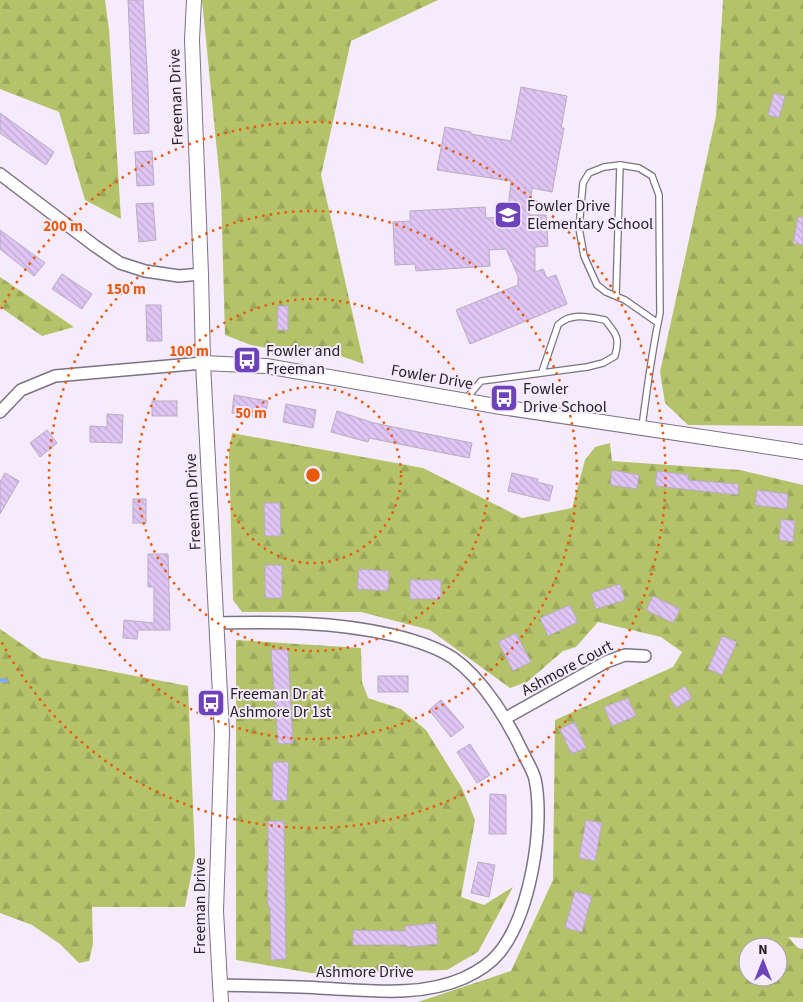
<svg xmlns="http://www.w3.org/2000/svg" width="803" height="1002" viewBox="0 0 803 1002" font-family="'Source Sans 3',sans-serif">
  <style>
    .forest { fill: url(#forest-firs); fill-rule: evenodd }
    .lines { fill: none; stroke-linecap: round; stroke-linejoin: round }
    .stream { stroke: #84a9f4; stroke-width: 4 }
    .building { fill: url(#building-back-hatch); stroke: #b6adbe }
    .service-casing { stroke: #7c7382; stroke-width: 8 }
    .minor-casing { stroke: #7c7382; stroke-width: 14 }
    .tertiary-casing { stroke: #7c7382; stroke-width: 16 }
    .service { stroke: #fff; stroke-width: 5.5 }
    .minor { stroke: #fff; stroke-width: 11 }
    .tertiary { stroke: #fff; stroke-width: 14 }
    .ring { fill: none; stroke: #e8590c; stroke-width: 2.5; stroke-dasharray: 2.5 5 }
    .labels { text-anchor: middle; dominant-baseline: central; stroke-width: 4; stroke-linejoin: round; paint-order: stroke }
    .street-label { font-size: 16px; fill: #252127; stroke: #f5ebfc }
    .poi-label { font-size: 16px; fill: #252127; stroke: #f5ebfc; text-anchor: start }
    .centre { fill: #e8590c; stroke: #f5ebfc; stroke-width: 2.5 }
    .ring-label { font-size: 15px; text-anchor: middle; font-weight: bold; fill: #e8590c; stroke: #f5ebfc; stroke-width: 4; stroke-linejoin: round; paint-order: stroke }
  </style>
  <defs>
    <pattern id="forest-firs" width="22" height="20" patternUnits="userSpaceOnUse" patternTransform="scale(1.25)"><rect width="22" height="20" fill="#b4c369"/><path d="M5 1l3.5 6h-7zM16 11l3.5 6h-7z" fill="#9ba75b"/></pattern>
    <pattern id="building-back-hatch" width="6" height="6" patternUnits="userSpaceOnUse" patternTransform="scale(1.25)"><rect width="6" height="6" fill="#e0c5f4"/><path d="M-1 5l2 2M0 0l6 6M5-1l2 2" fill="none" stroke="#c0a9d1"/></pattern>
  </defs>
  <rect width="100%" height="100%" fill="#f5ebfc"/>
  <g class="forest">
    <polygon points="0,0 105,0 109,29 121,219 85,200 59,112 0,89"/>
    <polygon points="202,0 438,0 351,41 321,175 364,364 323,350 288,352 251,345 225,335 221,192"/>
    <polygon points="723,0 803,0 803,426 688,425 665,403 660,372 716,116"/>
    <polygon points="0,277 74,327 42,336 0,307"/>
    <path d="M232,433L423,468L522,518L572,508L585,460L595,447L610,443L612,461L740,470L803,485V938L788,937L798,948L803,949V1002H418L511,971L553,880L555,720L673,667L682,652L661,637L598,622L576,647L563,651L527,682L510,688L430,630L361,612H242L233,600L229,453ZM748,947H778V977H748Z"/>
    <polygon points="0,629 42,658 188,686 195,855 185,907 92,907 93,944 89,961 79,963 60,944 32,925 0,913"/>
    <polygon points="236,640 361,648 362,682 368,698 401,709 426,730 462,788 475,820 461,897 484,905 513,887 478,952 447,970 311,973 236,960"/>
  </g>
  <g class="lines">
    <polyline class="stream" points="0,680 6,681"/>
  </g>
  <g class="building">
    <polygon points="128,0 143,0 148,86 149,133 134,134"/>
    <polygon points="521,87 567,96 561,128 564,128 552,192 532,188 529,215 546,215 548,246 535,247 535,272 543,269 547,278 556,275 567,304 470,344 456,310 518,285 518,276 506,249 489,250 490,266 416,271 415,264 395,265 393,222 410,221 410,211 485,207 486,218 507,217 511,181 437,170 445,127 471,132 471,134 511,141"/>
    <polygon points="774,93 785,96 779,118 768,115"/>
    <polygon points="0,113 54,152 46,165 0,133"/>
    <polygon points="152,151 154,185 137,186 135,152"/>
    <polygon points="153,203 156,240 139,242 136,204"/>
    <polygon points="798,217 803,217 803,245 793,243"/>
    <polygon points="0,230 45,263 34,276 0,249"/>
    <polygon points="62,274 92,294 82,309 52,289"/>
    <polygon points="146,305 161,305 162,341 147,341"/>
    <polygon points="278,306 288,306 288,330 277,330"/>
    <polygon points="234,395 268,401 265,418 232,413"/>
    <rect x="152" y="401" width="25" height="15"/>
    <polygon points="286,404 316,410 313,428 283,422"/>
    <polygon points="337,411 374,423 472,443 469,458 369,438 368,442 331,432"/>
    <polygon points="107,414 123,415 122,443 90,442 90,426 107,427"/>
    <polygon points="47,430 57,443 40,457 30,443"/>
    <polygon points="612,470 639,475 637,489 610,485"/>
    <polygon points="657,471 689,475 688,480 739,484 738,495 655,486"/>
    <polygon points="5,473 19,481 0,514 0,482"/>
    <polygon points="512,473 538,479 537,482 553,486 549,501 508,491"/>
    <polygon points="757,490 788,494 787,509 755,505"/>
    <rect x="133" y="499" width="13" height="24"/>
    <polygon points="264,503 280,503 281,536 265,536"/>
    <polygon points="781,519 795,521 793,542 779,540"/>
    <polygon points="148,554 168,554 170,630 138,630 137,639 123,638 124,620 154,623 154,587 148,587"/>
    <rect x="265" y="565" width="17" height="33"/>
    <polygon points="359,569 389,571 388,591 357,589"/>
    <rect x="410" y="580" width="31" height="19"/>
    <polygon points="620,584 625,600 596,609 591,593"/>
    <polygon points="653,596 680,609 673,623 646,610"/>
    <polygon points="570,605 578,622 548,636 540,618"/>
    <polygon points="516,633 531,662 513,671 498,642"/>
    <polygon points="722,636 737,642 722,675 708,669"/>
    <polygon points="288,649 293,743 278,744 271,650"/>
    <rect x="378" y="676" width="30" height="16"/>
    <polygon points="685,686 692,698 676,708 669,696"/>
    <polygon points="628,698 636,716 612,726 604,707"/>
    <polygon points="441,700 464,727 451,737 429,710"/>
    <polygon points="575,722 586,748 571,754 560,729"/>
    <polygon points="470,744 490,775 477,783 457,752"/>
    <polygon points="273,762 289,762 287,801 272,800"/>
    <polygon points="490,794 506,795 506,834 489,834"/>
    <polygon points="586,820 602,823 595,861 579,858"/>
    <polygon points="268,821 284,821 286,959 271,960 270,908 268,908 267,871 268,871"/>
    <polygon points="478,862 495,865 489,897 471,893"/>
    <polygon points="575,891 592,896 582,932 565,928"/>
    <polygon points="436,923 438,944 407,947 406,945 353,945 353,930 405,931 405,926"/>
  </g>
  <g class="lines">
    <g class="service-casing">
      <g id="service">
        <polyline points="616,296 620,165"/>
        <path d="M466,399L481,381L587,367L603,363L615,356C620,338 617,335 605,320C589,317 571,312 558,325L542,372"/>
        <path d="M642,427C647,388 652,351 660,313L659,195L652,176L639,168L620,165L604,167L589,173L583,183L579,228L584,256L597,285L606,292L625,300L658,323"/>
      </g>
    </g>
    <g class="minor-casing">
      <g id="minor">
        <polyline points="0,174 95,246 120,263 145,271 179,276 201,274"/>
        <polyline points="0,412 21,390 55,376 203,363"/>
        <path d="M216,623C278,622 332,621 393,635C414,640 435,646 453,658C483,679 509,722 524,755C528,763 533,771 535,779C545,826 530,915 499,953C490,964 477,972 464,978C419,998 366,990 319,988C286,986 252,986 219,985"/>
        <polyline points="506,718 606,662 625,655 645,656"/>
      </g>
    </g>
    <g class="tertiary-casing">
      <g id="tertiary">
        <polyline points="194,0 192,40 201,274 203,363 222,733 216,911 221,1002"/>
        <polyline points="203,363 266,366 501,407 803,452"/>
      </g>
    </g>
    <use href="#service" class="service"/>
    <use href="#minor" class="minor"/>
    <use href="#tertiary" class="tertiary"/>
  </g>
  <g class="ring">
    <circle cx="313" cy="475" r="88"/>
    <circle cx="313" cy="475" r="176"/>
    <circle cx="313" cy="475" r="264"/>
    <path d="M1 309A353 353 0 1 1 1 641"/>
  </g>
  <defs>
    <g id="school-square" transform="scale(1.4375)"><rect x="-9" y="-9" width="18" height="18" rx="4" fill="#6d42ba" stroke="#f5ebfc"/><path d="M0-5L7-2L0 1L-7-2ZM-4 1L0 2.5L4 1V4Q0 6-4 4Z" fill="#fff"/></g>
    <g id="bus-square" transform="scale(1.4375)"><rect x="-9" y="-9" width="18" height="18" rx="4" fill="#6d42ba" stroke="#f5ebfc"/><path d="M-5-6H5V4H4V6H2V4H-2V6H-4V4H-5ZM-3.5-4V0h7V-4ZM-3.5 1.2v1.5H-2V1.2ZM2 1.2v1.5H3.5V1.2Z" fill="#fff"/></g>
  </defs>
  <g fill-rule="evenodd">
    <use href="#school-square" x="508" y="215"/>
    <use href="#bus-square" x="247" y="360"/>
    <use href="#bus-square" x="504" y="398"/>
    <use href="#bus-square" x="211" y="703"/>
  </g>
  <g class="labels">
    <g class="street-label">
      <text transform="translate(176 97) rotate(-92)">Freeman Drive</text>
      <text transform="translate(432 377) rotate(10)">Fowler Drive</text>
      <text transform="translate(193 502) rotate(-93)">Freeman Drive</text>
      <text transform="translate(567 668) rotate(-28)">Ashmore Court</text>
      <text transform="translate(200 906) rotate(-90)">Freeman Drive</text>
      <text x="365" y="972">Ashmore Drive</text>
    </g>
    <g class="poi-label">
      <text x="527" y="206">Fowler Drive<tspan x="527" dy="18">Elementary School</tspan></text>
      <text x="266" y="351">Fowler and<tspan x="266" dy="18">Freeman</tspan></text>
      <text x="523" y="389">Fowler<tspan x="523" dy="18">Drive School</tspan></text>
      <text x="230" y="694">Freeman Dr at<tspan x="230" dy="18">Ashmore Dr 1st</tspan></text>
    </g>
  </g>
  <circle cx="313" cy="475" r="8" class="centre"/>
  <g class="ring-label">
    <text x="63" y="231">200 m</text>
    <text x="126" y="294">150 m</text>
    <text x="189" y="356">100 m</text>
    <text x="251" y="418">50 m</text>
  </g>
  <g transform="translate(763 962)"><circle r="24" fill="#f5ebfc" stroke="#a29aa7"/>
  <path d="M0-4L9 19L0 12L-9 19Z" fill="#6d42ba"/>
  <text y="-8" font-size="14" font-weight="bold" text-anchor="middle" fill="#252127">N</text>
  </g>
</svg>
